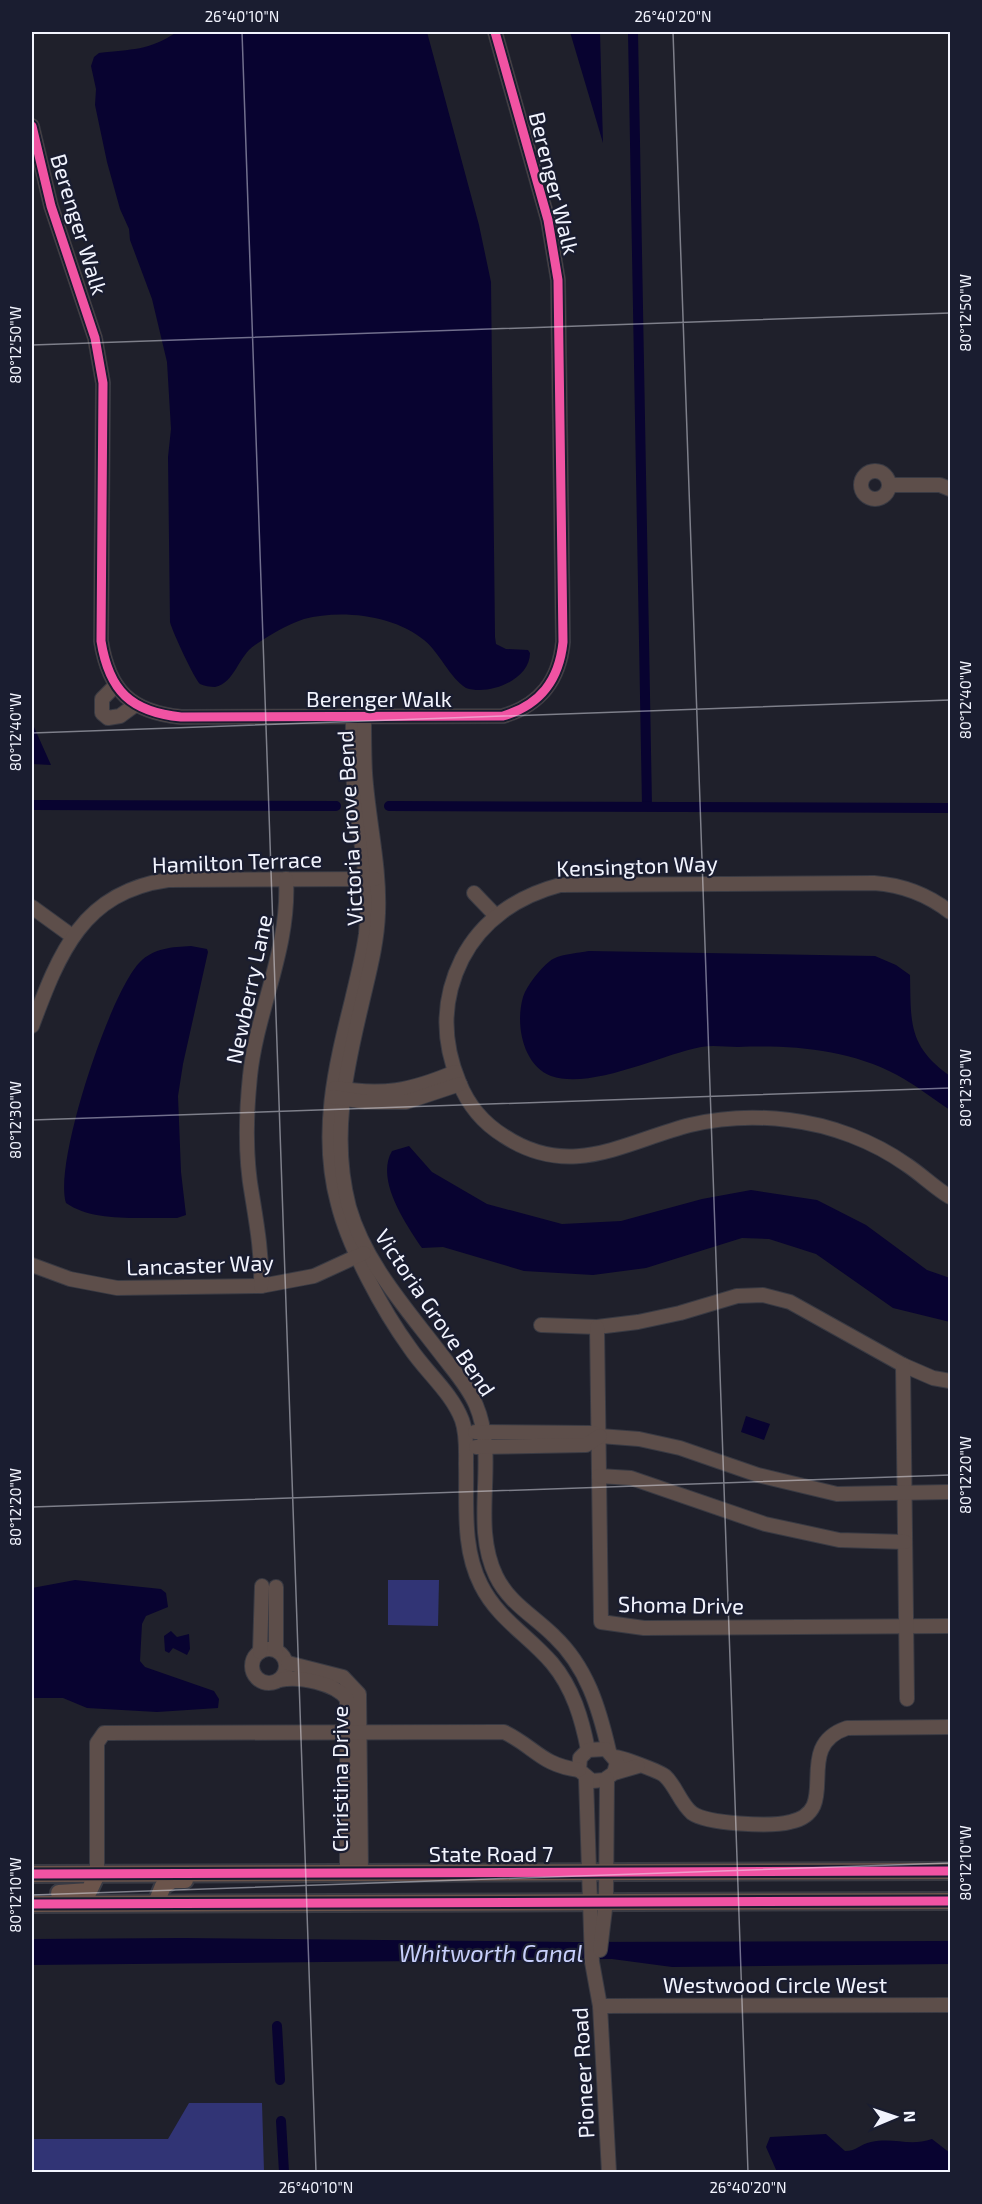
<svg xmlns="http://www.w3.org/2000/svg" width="982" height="2204" viewBox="0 0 982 2204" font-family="'Exo 2',sans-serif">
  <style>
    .green { fill: #313475 }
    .water { fill: #080330 }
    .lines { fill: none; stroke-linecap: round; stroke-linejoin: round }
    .canal { stroke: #080330; stroke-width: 10 }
    .minor-casing { stroke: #393a43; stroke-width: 16 }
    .major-casing { stroke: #393a43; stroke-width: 20 }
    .minor { stroke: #5d4e4a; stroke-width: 14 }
    .major { stroke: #6b544b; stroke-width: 16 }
    .cycleway-casing { stroke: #1a1d30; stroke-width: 13 }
    .cycleway { stroke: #f153a3; stroke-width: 9 }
    .ticks { fill: none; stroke: #f2f4fe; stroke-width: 1.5; stroke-opacity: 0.45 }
    .labels { text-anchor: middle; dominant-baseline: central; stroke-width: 4.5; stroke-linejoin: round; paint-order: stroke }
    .street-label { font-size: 22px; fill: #f2f4fe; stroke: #1a1d30 }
    .water-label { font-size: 24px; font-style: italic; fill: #c7cffb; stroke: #1a1d30 }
    .neatline { fill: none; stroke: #f2f4fe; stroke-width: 2 }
    .ticks-label { font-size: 15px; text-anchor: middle; fill: #f2f4fe }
  </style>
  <rect width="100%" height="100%" fill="#1f202b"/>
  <g class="green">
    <polygon points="388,1580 439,1580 438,1626 388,1625"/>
    <polygon points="189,2103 262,2103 264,2172 32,2172 32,2139 168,2139"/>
  </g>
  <g class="water">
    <path d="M177,32H427L479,225L491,282L495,637L496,644L506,649L528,650L530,653C530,680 489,696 466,688C449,677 440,653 424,640C394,615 341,609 304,619C286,625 270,635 255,645C238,656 235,683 215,687C210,687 204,686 200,684C195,680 172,631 170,622L168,457L171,429L167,362L152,299L130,240L129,229L120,209L107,162L95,105L96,89L91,66L94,57L99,53C132,49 148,51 177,32Z"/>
    <polygon points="570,32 600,32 603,143"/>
    <polygon points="32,361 34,727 51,765 32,764"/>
    <path d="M191,946L207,949L208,952L183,1064L178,1096L181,1172L186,1215L177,1218C144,1217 94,1223 66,1203C53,1164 110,992 140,962C154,948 172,947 191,946Z"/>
    <path d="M589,951L875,956L896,965L910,975C911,1023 908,1046 950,1076V1110C933,1099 916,1085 897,1075C848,1049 792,1045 738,1047C726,1047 713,1045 701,1047C660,1055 591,1090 551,1076C523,1065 515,1025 523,997C527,985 540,969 550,961C558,954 579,953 589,951Z"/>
    <path d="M409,1146L432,1172L487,1204L562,1224L621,1221L702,1199L751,1190L817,1200L866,1225L927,1270L950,1278V1322L893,1308L816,1254L769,1239L742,1238L646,1268L593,1275L524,1271L443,1247L422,1248C406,1224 375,1180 392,1151Z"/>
    <polygon points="746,1416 770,1424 764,1440 741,1432"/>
    <polygon points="75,1580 161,1589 166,1593 168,1607 146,1616 142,1624 140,1661 145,1667 214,1691 219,1699 218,1708 157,1712 87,1708 63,1698 32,1698 32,1588"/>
    <polygon points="171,1631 177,1637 189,1634 190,1649 187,1655 173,1648 169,1653 165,1651 164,1636"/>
    <polygon points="183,1938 574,1942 950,1941 950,1964 672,1967 612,1959 32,1965 32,1939"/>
    <path d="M826,2134L845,2151C857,2151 860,2144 871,2142C895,2137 909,2147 932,2139L950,2153L949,2172H777L766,2147L770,2137Z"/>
  </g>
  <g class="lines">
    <g class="canal">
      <polyline points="633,32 647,806"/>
      <polyline points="32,805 336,806"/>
      <polyline points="389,806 950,808"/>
      <polyline points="277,2026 280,2080"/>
      <polyline points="281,2121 284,2172"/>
    </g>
    <g class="minor-casing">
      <g id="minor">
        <path d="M32,126L51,206L95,338L103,383L101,641C109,691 131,712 181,717L503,716C540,705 559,681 563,642L558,280L548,220L495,32"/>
        <circle cx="875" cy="485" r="14"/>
        <polyline points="890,485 940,485 950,489"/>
        <polyline points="116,685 102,699 102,713 108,718 120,716 135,705"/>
        <path d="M353,717C353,736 352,754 353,773C357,827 371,880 366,934C363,956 357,978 352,1000C335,1068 319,1134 338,1204C349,1248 383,1311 410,1348C426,1372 452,1393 462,1420C467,1434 466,1450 466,1464C467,1505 462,1548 481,1585C498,1619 528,1635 552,1663C573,1688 582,1719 588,1750"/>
        <path d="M364,717C364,736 364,755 365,773C368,820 380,866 378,913C377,945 368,976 361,1007C345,1074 331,1139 349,1207C365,1263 406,1308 441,1354C453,1370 468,1386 476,1405C499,1459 470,1522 496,1576C509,1603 534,1616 554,1636C587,1667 599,1708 609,1751"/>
        <polyline points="474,893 496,916"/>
        <polyline points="32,907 72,936"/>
        <path d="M950,912C927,894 903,885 874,883L560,885C518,896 482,920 462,959C442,999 442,1041 459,1082C468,1105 483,1123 504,1136C571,1180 624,1142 690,1125C723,1117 757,1116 789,1120C831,1125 873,1141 907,1165C922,1175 935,1188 950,1197"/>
        <path d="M32,1026C59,954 82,892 168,880L375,879"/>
        <path d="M335,1088C383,1096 410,1091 455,1072"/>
        <polyline points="333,1097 366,1102 406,1102 460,1084"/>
        <polyline points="32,1265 70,1279 117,1288 261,1286 314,1276 364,1253"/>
        <path d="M261,1286C262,1254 257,1226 252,1195C245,1157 246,1115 250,1076C257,1009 290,949 286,879"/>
        <polyline points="541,1325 597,1327 638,1322 680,1313 737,1296 763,1295 790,1302 903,1365 933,1378 950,1381"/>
        <polyline points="597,1327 601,1622 644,1628 950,1626"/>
        <polyline points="903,1365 907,1699"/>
        <polyline points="475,1432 593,1433 600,1436 639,1439 680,1448 758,1475 837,1494 950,1492"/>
        <polyline points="476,1447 586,1445 600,1436"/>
        <polyline points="599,1476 631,1478 765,1524 839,1540 905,1542"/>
        <circle cx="269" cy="1666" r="17"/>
        <polyline points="276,1650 276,1587"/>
        <polyline points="260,1652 262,1586"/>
        <polyline points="288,1663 343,1677 359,1694 361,1872"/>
        <path d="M280,1680C299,1676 335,1683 347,1699V1872"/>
        <path d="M615,1757C621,1757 661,1772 665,1776C676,1786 680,1803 692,1813C707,1824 771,1827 790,1822C844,1811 790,1747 847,1728L950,1727"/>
        <polyline points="614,1773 617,1762 606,1749 588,1750 580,1758 579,1770 592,1781 604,1780 614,1773 638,1766"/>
        <polyline points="586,1778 592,1962 600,2006 609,2172"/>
        <path d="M97,1874V1743L104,1733L504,1732C535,1747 541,1765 579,1770"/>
        <polyline points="600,1950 606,1901 607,1779"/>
        <polyline points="600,2006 950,2005"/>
      </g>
    </g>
    <g class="major-casing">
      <g id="major">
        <polyline points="32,1874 950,1871"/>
        <polyline points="59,1893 89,1891 97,1874"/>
        <polyline points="156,1903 163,1886 173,1880 185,1880"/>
        <polyline points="32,1904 950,1901"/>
      </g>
    </g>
    <use href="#minor" class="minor"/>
    <use href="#major" class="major"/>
    <g class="cycleway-casing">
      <g id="cycleway">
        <path d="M32,126L51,206L95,338L103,383L101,641C109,691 131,712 181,717L503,716C540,705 559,681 563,642L558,280L548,220L495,32"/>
        <polyline points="32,1874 950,1871"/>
        <polyline points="32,1904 950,1901"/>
      </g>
    </g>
    <use href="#cycleway" class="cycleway"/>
  </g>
  <path class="ticks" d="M242,32L316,2172M673,32L748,2172M32,345L950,313M32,733L950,700M32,1120L950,1088M32,1507L950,1475M32,1895L950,1863"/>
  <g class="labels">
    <g class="street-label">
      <text transform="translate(555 183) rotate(76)">Berenger Walk</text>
      <text transform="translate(80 224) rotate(73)">Berenger Walk</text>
      <text x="379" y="698">Berenger Walk</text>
      <text transform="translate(349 828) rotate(-93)">Victoria Grove Bend</text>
      <text transform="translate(237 861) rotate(-2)">Hamilton Terrace</text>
      <text transform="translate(637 865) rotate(-2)">Kensington Way</text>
      <text transform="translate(248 989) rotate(-78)">Newberry Lane</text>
      <text transform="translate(200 1264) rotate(-2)">Lancaster Way</text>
      <text transform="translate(436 1312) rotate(56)">Victoria Grove Bend</text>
      <text transform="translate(681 1604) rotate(1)">Shoma Drive</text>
      <text transform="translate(339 1779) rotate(-90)">Christina Drive</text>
      <text x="491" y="1853">State Road 7</text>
      <text x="775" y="1984">Westwood Circle West</text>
      <text transform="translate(582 2073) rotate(-93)">Pioneer Road</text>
    </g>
    <g class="water-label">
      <text x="491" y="1952">Whitworth Canal</text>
    </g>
  </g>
  <rect width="982" height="2204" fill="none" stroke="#1a1d30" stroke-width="66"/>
  <g transform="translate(895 2117) rotate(88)" stroke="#1a1d30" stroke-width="4.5" paint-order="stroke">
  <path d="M0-4.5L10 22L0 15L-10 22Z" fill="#f2f4fe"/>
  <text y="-9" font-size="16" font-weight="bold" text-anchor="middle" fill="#f2f4fe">N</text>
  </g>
  <rect x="33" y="33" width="916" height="2138" class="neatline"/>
  <g class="ticks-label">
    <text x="242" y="22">26°40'10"N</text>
    <text x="673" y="22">26°40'20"N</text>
    <text transform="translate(966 313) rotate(-90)" y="5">80°12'50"W</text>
    <text transform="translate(16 345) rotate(-90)" y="5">80°12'50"W</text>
    <text transform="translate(966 700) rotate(-90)" y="5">80°12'40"W</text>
    <text transform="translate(16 732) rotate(-90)" y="5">80°12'40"W</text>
    <text transform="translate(966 1088) rotate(-90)" y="5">80°12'30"W</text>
    <text transform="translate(16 1120) rotate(-90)" y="5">80°12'30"W</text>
    <text transform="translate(966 1475) rotate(-90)" y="5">80°12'20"W</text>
    <text transform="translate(16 1507) rotate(-90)" y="5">80°12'20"W</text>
    <text transform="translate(966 1863) rotate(-90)" y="5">80°12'10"W</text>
    <text transform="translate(16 1895) rotate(-90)" y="5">80°12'10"W</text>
    <text x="316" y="2193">26°40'10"N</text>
    <text x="748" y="2193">26°40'20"N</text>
  </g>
</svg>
